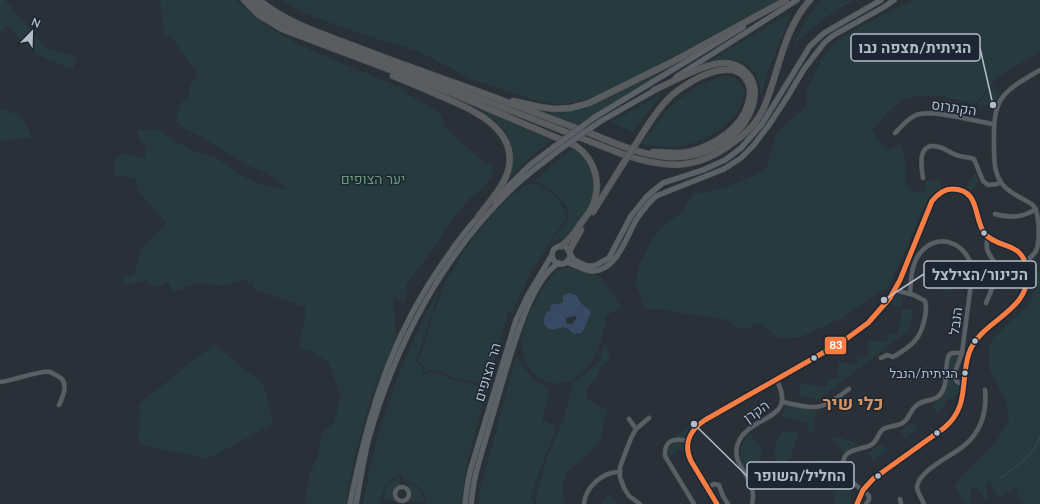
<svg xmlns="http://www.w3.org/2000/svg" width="1040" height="504" viewBox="0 0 1040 504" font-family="Lato,Heebo,sans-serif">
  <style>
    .green { fill: #273a3e; fill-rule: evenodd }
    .water { fill: #384963; fill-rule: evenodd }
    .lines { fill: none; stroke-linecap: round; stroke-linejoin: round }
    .stream { stroke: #384963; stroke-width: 1 }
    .minor-casing { stroke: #484c53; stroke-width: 5 }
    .major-casing { stroke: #484c55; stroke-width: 6 }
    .highway-casing { stroke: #474c53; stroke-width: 7 }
    .minor { stroke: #5a5e66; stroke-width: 4 }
    .major { stroke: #5c6168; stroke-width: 5 }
    .highway { stroke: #5a5d60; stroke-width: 6 }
    .major-bridge-casing { stroke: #484c55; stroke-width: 6; stroke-linecap: butt }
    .highway-bridge-casing { stroke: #474c53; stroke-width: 7; stroke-linecap: butt }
    .major-bridge { stroke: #5c6168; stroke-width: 5 }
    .highway-bridge { stroke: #5a5d60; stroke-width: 6 }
    .bus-1-casing { stroke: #1d2633; stroke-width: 8 }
    .bus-1 { stroke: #f77d43; stroke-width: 5 }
    .bus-dot { fill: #b4bcc9; stroke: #1d2633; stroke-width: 1.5 }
    .labels { text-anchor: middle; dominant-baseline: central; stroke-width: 3; stroke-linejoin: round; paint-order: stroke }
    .bus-label { font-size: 13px; fill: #b4bcc9; stroke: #1d2633; text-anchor: end }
    .street-label { font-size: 14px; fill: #b4bcc9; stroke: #1d2633 }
    .park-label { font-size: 14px; fill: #6b9a76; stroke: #1d2633 }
    .district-label { font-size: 18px; font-weight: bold; fill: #d59563; stroke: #1d2633 }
    .leader { fill: none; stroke: #b4bcc9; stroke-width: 1.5 }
    .callout-dot { fill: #b4bcc9; stroke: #1d2633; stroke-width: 1.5 }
    .callout { fill: #1d2633; stroke: #b4bcc9; stroke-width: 1.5 }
    .callout-label { font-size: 15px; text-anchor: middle; font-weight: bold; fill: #b4bcc9 }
    .line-badge { stroke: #1d2633; stroke-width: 1.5 }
    .badge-label { font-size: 11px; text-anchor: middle; font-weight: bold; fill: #fff }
  </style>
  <rect width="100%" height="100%" fill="#2a3038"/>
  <g class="green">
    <polygon points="0,0 5,0 45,47 77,57 73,69 35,54 8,26 0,32"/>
    <path d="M160,0H236L269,27L301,46L404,89L403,92L436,110L441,115L445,128L484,162L494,166L491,177L485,185L467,201L445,229L439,241L406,285L407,295L406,301H398L395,295C390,306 399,328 395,341C390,358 380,374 374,391C361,428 352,466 346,504H305L310,472L318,457L321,435L334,422L341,395L328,362L312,352L299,348L306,308L305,307L255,290L253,286V282L250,283L245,281L241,280L224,286L198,283L175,291L172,290L168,282L157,287L148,283L144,279L142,281L125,285L122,278L135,274L141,250L159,230L166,226L165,222L138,190L135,178L115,175V165L113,161L123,153L144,159L147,148L141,141L136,130L158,129C171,138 183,147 198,152C204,154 210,155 216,158C224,162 231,169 239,174C252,182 271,188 286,189L280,181L261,171L249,166L198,135L185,129L176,121C179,109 178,104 189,96L190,85L198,75L170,35L165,39Z"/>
    <polygon points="281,0 779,0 611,90 589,99 562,104 540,102 469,78 418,51 362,34 304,13"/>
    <polygon points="821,0 845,0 807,19"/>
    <path d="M847,0H854C828,15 813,26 792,47L806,20Z"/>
    <path d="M914,0H1040V52L1006,71L994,81L975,104C951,99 924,89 901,102C890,108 881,121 872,130L887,151L901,145L905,156L906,187L921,194L927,188L925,181L939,179L941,189L928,199L888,288L876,294L858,307L842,318L801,337L780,338L758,323L745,330L737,328L728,320L657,309H645L635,282L640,264L653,238L663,226L682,212L694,193C719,193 744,180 766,170L776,135L782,127L807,106V89L821,60L836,41L878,17Z"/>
    <path d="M792,12L770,66L761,95C760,61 735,54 706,63Z"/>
    <polygon points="719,38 577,125 540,112 555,113 576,109"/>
    <path d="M725,75L735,78L745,91C743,99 741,108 736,114C726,127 703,141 687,145C672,149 655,146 640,144L673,104L699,85Z"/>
    <polygon points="992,86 1000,93 992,107 977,104"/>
    <polygon points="662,94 633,132 611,122"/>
    <polygon points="0,108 21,116 32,137 0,141"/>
    <path d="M480,109L552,140L521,165L508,180C518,156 513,135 492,119C488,115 483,114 480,109Z"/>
    <path d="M573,149C590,159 598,181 591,200C589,209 582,217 577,224C569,233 566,241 553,240L569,218L567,206L551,190L537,182L532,183L551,166Z"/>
    <polygon points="975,172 979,181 971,191 967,188 967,184"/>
    <path d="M537,184C552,193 562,201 567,217L531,272L512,312L509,311L491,371L483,384L453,378L445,373L433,369L425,372V368L418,360L425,342L432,317L447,278L458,263L460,256L494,212L510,197L527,185Z"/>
    <polygon points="940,259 949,261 956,268 953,292 936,289 929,279 931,267"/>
    <path d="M566,267L597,275L602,279L621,307L606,316C604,336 598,357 584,371C556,399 520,376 522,339C523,325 530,312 537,299C544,286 551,271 566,267ZM569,293L576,294L582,304L591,310C591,316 588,320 586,325C576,346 572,327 562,328C559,328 557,331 553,331C545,331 541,322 545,315C546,313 548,312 549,311C550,309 550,307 551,305L562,303L563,302V295Z"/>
    <path d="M1040,271V504H1027L1023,501L1017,500L1018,487L998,498L990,482L985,484L989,498L988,500C982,497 980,490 974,487L970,490V504L964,502L955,486L966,471L997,440L1009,421L1007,404L990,370L988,349L993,338L1028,305L1035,290V275Z"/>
    <path d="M441,285C433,310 425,336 416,361L423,368L422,375L432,372L442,374L452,380L483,386L490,375L467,464L461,504H427C422,486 419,486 403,479L401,473C388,481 382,490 379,504H363C372,448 389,394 413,342C421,322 432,304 441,285Z"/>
    <polygon points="896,294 903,295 901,306 890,304"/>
    <polygon points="902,308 913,310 909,330 819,399 799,396 800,383 826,387 828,378 837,378 839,362 856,365 858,356 867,357 869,340 887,343 888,334 898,335"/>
    <polygon points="214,344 264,385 273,424 207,459 139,444 140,403"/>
    <polygon points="604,345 606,345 610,359 601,367 597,377 586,389 588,400 607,410 604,420 601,440 584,458 567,472 562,486 564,504 537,504 535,498 548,455 563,421 573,383 599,362"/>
    <path d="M953,355H956L958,357C954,370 945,378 961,387L960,394H955L954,399L948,398L944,406L937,414L934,411L936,409L932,405C949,395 947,385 949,367C949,362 949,359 953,355Z"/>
    <polygon points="516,356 534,381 550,389 542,420 557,426 546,453 531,497 533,504 478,504 480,491"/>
    <polygon points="784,405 817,410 813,423 814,431 808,431 809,423 782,416"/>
    <polygon points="913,422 918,429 905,438 900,431"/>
    <polygon points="691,426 685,438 672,438"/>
    <path d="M784,431L798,433C797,441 793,450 791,458H788L785,475C782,470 778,466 776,461C772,453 776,436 784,431Z"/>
    <path d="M750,433L762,450L759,467L749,471C736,462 740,442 750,433Z"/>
    <polygon points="835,437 839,437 858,444 850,448 845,454 833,439"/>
    <polygon points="678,442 684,445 684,450 679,450 669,457 669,448 675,443"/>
    <polygon points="881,444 887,451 873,460 868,453"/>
    <polygon points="819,460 830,460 830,468 819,467"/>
    <path d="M400,475V485C393,488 391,494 396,500V502L383,498L387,486Z"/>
    <path d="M407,482C416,486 422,490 424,501L409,502C414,493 410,490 407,482Z"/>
    <polygon points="836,486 851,487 850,504 834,504"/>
    <polygon points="610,495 617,504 602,504 603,500"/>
  </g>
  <path class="water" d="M569,293L576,295L582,304L590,310L591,313L583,331L581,333L574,334C571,332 569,329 566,328C557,325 552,337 544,324V318L546,313L550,310L551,305L555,304H559L563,302V295ZM575,316L577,317L572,324L566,323V318Z"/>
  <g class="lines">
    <path class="stream" d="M999,479C1014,468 1035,456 1040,436"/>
    <g class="minor-casing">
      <g id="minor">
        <path d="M895,133C901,127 907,119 916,115C933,109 974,121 993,124"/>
        <path d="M923,178C921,166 917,141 939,147C945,148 950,153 956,155C962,157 968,157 974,159L983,181L988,185L997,184L1000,182"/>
        <path d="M995,214C1011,218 1022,218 1036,209"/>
        <path d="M1024,262C1029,259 1033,256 1036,251C1040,241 1040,214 1033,205C1023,198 1010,194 1003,185C994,174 994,160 994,147C993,98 999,94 1040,70"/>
        <path d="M910,294C911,280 911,263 921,252C941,228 974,248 972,276L962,353L954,375L957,382L964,385"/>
        <path d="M986,303C990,293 997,280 996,269C994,254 983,256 988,236"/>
        <path d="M881,358L887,355L893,357C912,346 921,339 925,317C926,311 927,307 925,301L914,295L895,290"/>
        <path d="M0,382C12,381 40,370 50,372C53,373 56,375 59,377C69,382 63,397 59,405"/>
        <path d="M782,402C818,409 819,412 849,389"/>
        <polyline points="629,419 636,429"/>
        <path d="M688,441C675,438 664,439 665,456L694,504"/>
        <circle cx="402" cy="494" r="7"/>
        <polyline points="707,488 714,484 719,485 723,496 728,504"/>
        <polyline points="900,499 901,504"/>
        <path d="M584,504C585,487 603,472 619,472"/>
        <polyline points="640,504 629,496 624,488 620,477 620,467 631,438 636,429 649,418"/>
        <path d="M717,504L691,461C683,444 690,430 705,420L842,342L868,323L890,298L900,280L932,201C937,195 944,189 952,189C981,189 973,219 985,234C999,250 1024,240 1027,272C1031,312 980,320 969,353C960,380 970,407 944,428L873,479L863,490L857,504"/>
        <path d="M752,504C759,477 727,465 739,441C752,414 799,421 776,379"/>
        <path d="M866,504L869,500V496C860,487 843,479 843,464C843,448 862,450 871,445C877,442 877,435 882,430C888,425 898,427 904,422C910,417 911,409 917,405C923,400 933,401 939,396C950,385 943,367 949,355L952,353H962"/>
        <path d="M924,504C922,499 917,492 917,487C919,470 952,456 965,445C981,431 987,411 985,390"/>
      </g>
    </g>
    <g class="major-casing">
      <g id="major">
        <polyline points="676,77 797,0"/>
        <polyline points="595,117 743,27"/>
        <polyline points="601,121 657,89"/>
        <polyline points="493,201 530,165 555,146"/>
        <circle cx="561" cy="255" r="9"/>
        <polyline points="570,253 574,260 587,266 593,266 598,264 609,258 631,216 647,196 663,183 703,170 725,160 741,148 762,124 810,46 824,33 881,0"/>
        <path d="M566,262C574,264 583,270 592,271C616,272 627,236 636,220C642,211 648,203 656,196L724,169L741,158L753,146L769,125L788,96L804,69L825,42L834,35L884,7L894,0"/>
        <path d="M350,504C368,413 392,333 447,257C457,242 468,227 481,214"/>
        <path d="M356,504C360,483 363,462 368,441C395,345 443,253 517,184C531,171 547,160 562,148"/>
        <polyline points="465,504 468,481 471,468 516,320 528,295 552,255"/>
        <path d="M471,504L474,482L477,469C485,440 494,412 502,383C512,352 530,279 559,263"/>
      </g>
    </g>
    <g class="highway-casing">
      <g id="highway">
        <path d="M244,0L259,15L282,29L454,94L576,146C596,160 602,185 592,207C589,213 585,218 581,223C575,232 570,240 561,246"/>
        <path d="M251,0L269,15L297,29L502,107L622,154C665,169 697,171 734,142C747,133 759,120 765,105C779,70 784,28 810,0"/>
        <path d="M259,0C283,20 312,30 341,41C387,59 433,75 480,92C517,106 554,120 592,134C614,143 637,153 660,156C685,160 712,153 731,137C749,123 765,91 746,72C740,66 733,63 724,63C704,63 673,82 654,90"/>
        <path d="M393,76C408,82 423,88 438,95C468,107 520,128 508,171C503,188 488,203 478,217"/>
        <polyline points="513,101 540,107 554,109 571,108 589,103 672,62 786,0"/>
        <path d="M639,139C649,124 657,109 670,97C687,81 741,49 750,89C751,97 748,105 745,112C734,134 704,151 680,153C671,153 662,152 653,152"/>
        <polyline points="593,212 621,167"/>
        <polyline points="569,251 581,230"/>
      </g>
    </g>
    <use href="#minor" class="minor"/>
    <use href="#major" class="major"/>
    <use href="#highway" class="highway"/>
    <g class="major-bridge-casing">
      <g id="major-bridge">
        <polyline points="555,146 595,117"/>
        <polyline points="562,148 601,121"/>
      </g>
    </g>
    <g class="highway-bridge-casing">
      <polyline id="highway-bridge" points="621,167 639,139"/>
    </g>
    <use href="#major-bridge" class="major-bridge"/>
    <use href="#highway-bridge" class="highway-bridge"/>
    <g class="bus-1-casing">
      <path id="bus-1" d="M717,504L691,461C683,444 690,430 705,420L842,342L868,323L890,298L900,280L932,201C937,195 944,189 952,189C981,189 973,219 985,234C999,250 1024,240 1027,272C1031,312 980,320 969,353C960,380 970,407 944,428L873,479L863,490L857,504"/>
    </g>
    <use href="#bus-1" class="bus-1"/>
  </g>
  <g class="bus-dot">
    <circle cx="984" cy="233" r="3.5"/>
    <circle cx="975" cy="341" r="3.5"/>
    <circle cx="814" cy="358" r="3.5"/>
    <circle cx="965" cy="373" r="3.5"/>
    <circle cx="937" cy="433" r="3.5"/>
    <circle cx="878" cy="476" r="3.5"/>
  </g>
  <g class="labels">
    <g class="bus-label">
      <text x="958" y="373">הגיתית/הנבל</text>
    </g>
    <g class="street-label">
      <text transform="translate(954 107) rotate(8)">הקתרוס</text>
      <text transform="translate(955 321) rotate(-83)">הנבל</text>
      <text transform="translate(487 372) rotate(-73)">הר הצופים</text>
      <text transform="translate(756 411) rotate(-35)">הקרן</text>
    </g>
    <g class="park-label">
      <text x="373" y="178">יער הצופים</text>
    </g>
    <g class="district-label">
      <text x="853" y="403">כלי שיר</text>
    </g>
  </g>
  <path class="leader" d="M993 105L980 48M884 300L924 274M694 424L747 476"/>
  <g class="callout-dot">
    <circle cx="993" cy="105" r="4"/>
    <circle cx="884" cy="300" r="4"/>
    <circle cx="694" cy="424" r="4"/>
  </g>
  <g class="callout">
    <rect x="851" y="34" width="129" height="27" rx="4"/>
    <rect x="924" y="261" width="112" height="27" rx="4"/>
    <rect x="747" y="462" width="107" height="27" rx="4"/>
  </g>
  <g class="callout-label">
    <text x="915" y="53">הגיתית/מצפה נבו</text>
    <text x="980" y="280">הכינור/הצילצל</text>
    <text x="800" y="481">החליל/השופר</text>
  </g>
  <rect class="line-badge" x="824" y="336" width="23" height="19" rx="4" fill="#f77d43"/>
  <g class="badge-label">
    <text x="836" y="349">83</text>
  </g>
  <g transform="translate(32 32) rotate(23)" stroke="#1d2633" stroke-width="3" paint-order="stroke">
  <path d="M0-3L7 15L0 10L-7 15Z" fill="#b4bcc9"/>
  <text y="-6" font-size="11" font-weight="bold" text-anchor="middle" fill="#b4bcc9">N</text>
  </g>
</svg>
